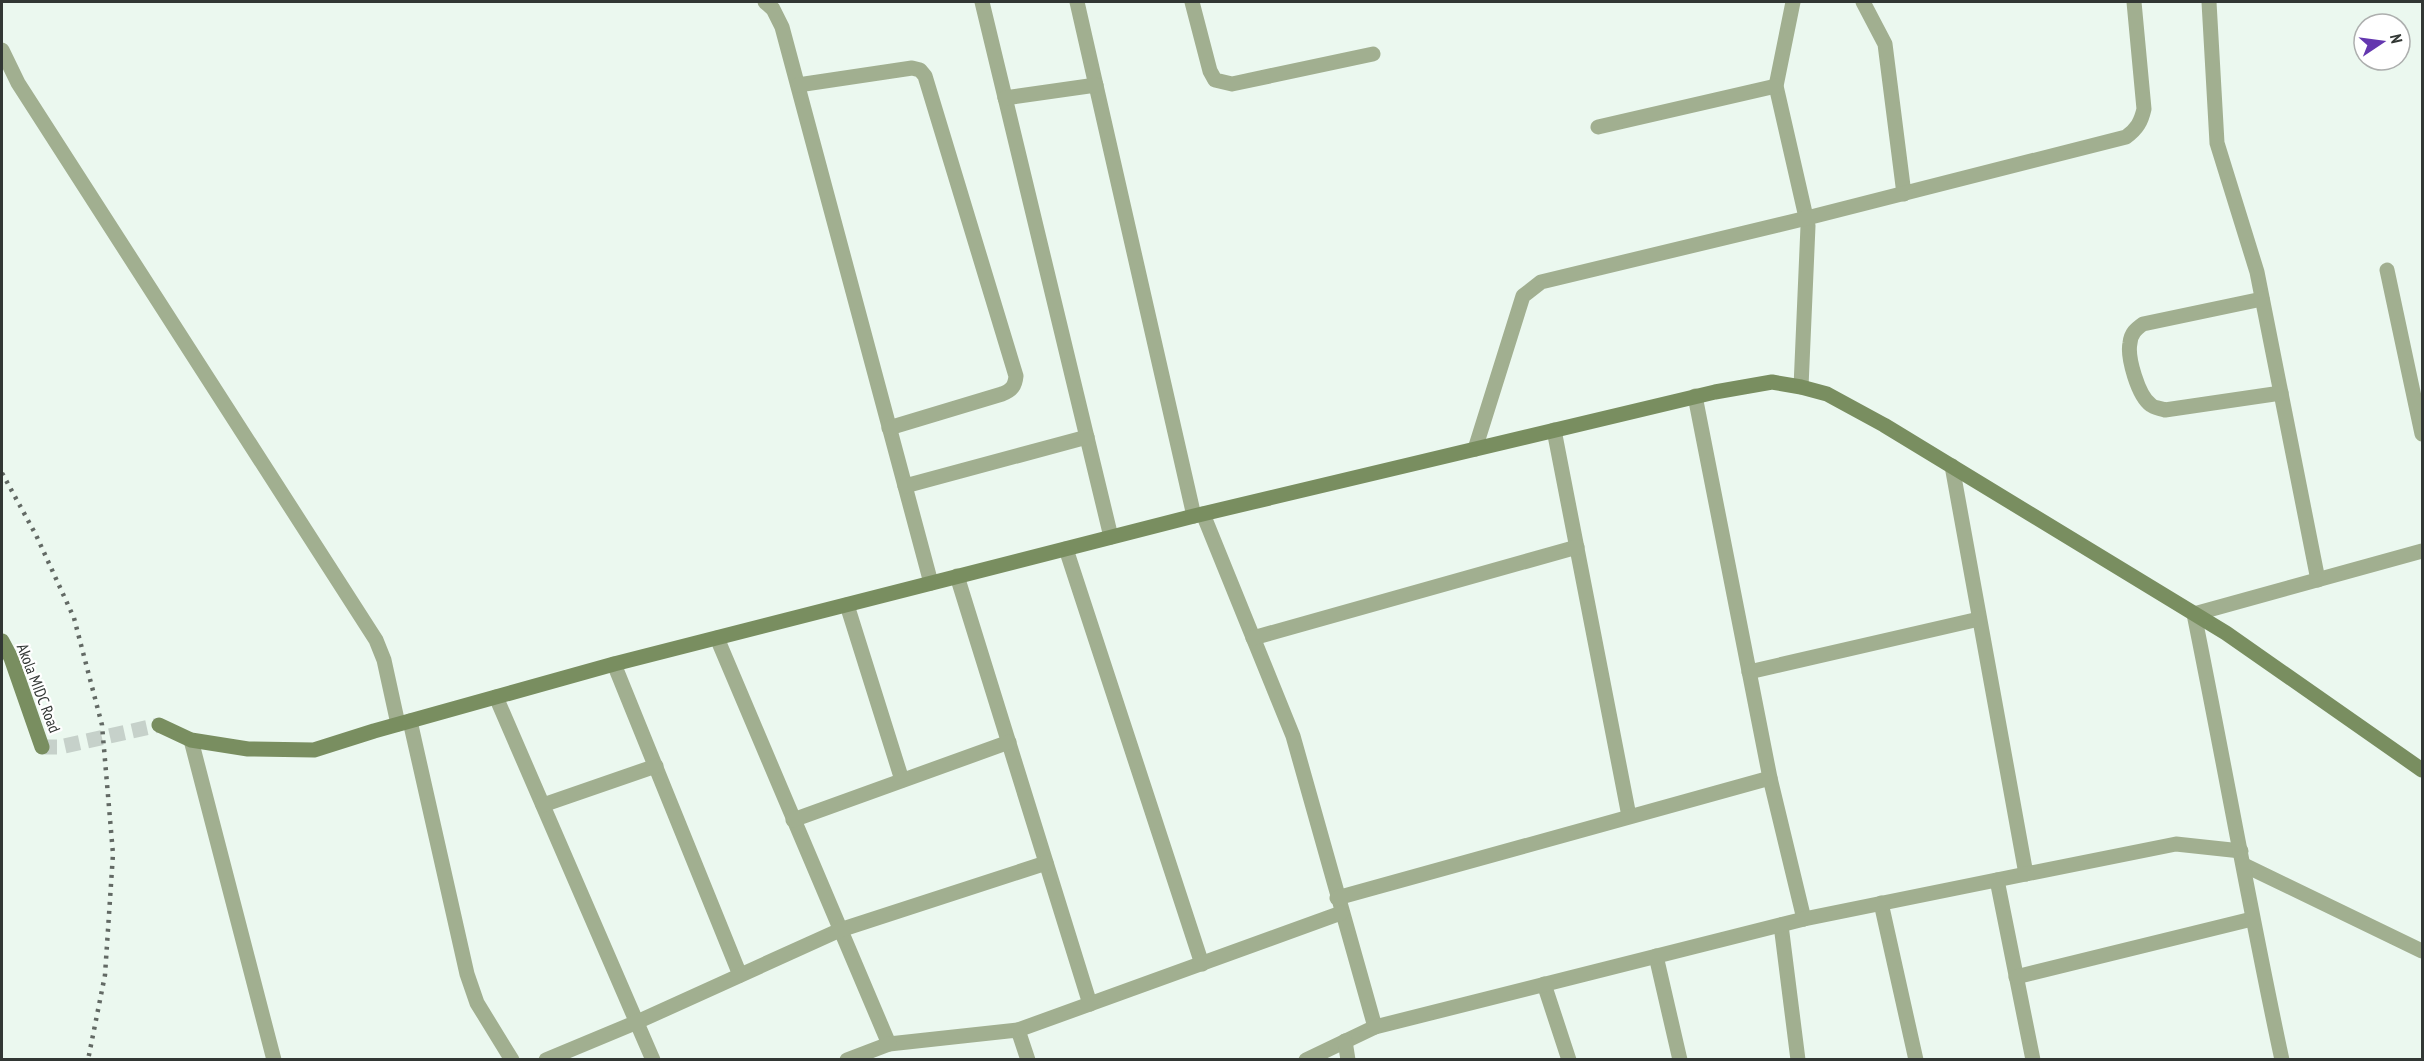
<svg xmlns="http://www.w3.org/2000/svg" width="2424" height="1061" viewBox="0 0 2424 1061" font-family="'PT Sans Narrow',sans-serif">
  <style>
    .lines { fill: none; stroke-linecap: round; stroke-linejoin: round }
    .secondary-tunnel { stroke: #c6d1ca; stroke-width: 15; stroke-dasharray: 15 8; stroke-linecap: butt }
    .street { stroke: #a1af90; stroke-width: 15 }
    .secondary { stroke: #798e60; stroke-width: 15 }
    .rail { stroke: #626964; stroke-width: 4.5; stroke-dasharray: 3 6; stroke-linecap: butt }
    .labels { text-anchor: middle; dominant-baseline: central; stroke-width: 4.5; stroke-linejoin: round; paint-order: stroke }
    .street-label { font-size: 16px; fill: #323734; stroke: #fff }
  </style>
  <rect width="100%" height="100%" fill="#ebf8ef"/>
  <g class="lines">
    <polyline class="secondary-tunnel" points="42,747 60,747 159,725"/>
    <g class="street">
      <polyline points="765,2 773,9 782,27 931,583"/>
      <polyline points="982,2 1111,537"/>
      <polyline points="1077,2 1194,516"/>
      <polyline points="1192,2 1210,71 1215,80 1232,84 1373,54"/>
      <polyline points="1793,2 1776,86 1808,226 1801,387"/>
      <polyline points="1863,2 1885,44 1904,194"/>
      <polyline points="2209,2 2217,143 2257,272 2318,580"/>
      <polyline points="2,50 18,83 376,640 384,660 398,724"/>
      <path d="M798,85L912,68L920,70L925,76L1016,376C1015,386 1012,390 1002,394L889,428"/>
      <polyline points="1005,98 1096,85"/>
      <polyline points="1598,127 1776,86"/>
      <polyline points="2387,270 2422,434"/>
      <path d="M2262,299L2143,324C2136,329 2131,333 2130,343C2127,357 2138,396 2151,405C2154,408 2160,408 2165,410L2281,393"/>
      <polyline points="1695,396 1770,778 1804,919"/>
      <polyline points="1554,430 1629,816"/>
      <path d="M1475,449L1523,296L1541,282L1807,218L2126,137C2137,129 2141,122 2144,109L2134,2"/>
      <polyline points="1952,466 2026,874"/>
      <polyline points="905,486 1087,437"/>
      <polyline points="1203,514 1293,736 1375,1027 1306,1060"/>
      <polyline points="1066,549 1202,964"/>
      <polyline points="957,576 1090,1004"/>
      <polyline points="847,605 902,780"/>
      <polyline points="717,638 889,1044 1018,1030 1028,1060"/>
      <polyline points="1253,638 1577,547"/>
      <polyline points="614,664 740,975"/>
      <polyline points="1749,672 1979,619"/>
      <polyline points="496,697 653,1060"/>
      <polyline points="410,721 467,974 477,1003 512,1060"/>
      <polyline points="191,740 274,1060"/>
      <polyline points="543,805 656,766"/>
      <polyline points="793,820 1009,742"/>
      <polyline points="2244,865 2422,951"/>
      <polyline points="1997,880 2033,1060"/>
      <polyline points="1337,898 1770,778"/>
      <polyline points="1881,903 1916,1060"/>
      <polyline points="1781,925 1798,1060"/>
      <polyline points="1656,956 1680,1060"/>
      <polyline points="2016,977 2252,919"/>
      <polyline points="1544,984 1569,1060"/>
      <polyline points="1375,1027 1804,919 2026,874 2176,844 2241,851"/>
      <polyline points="1018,1030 1341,913"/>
      <polyline points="1345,1041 1348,1060"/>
      <polyline points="546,1060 637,1022 840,930 1046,863"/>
      <polyline points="847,1060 889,1044"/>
      <path d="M2282,1060C2250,911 2224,762 2194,614L2422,551"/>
    </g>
    <g class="secondary">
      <polyline points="2,641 11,658 42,747"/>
      <polyline points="159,725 191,740 248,749 314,750 374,731 614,664 1194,516 1715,392 1772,382 1801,387 1827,394 1884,425 2226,633 2422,770"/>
    </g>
    <polyline class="rail" points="2,473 36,535 74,618 102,725 113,854 105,975 88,1060"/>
  </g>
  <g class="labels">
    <g class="street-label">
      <text transform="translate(39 688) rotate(69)">Akola MIDC Road</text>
    </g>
  </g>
  <rect width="2424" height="1061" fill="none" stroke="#323734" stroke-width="6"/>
  <g transform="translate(2382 42) rotate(77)"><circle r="28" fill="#ffffff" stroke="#adafae" stroke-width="1.5"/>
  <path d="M0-4.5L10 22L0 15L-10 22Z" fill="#6437af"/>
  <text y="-9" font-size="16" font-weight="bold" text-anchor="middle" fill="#323734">N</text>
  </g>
</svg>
